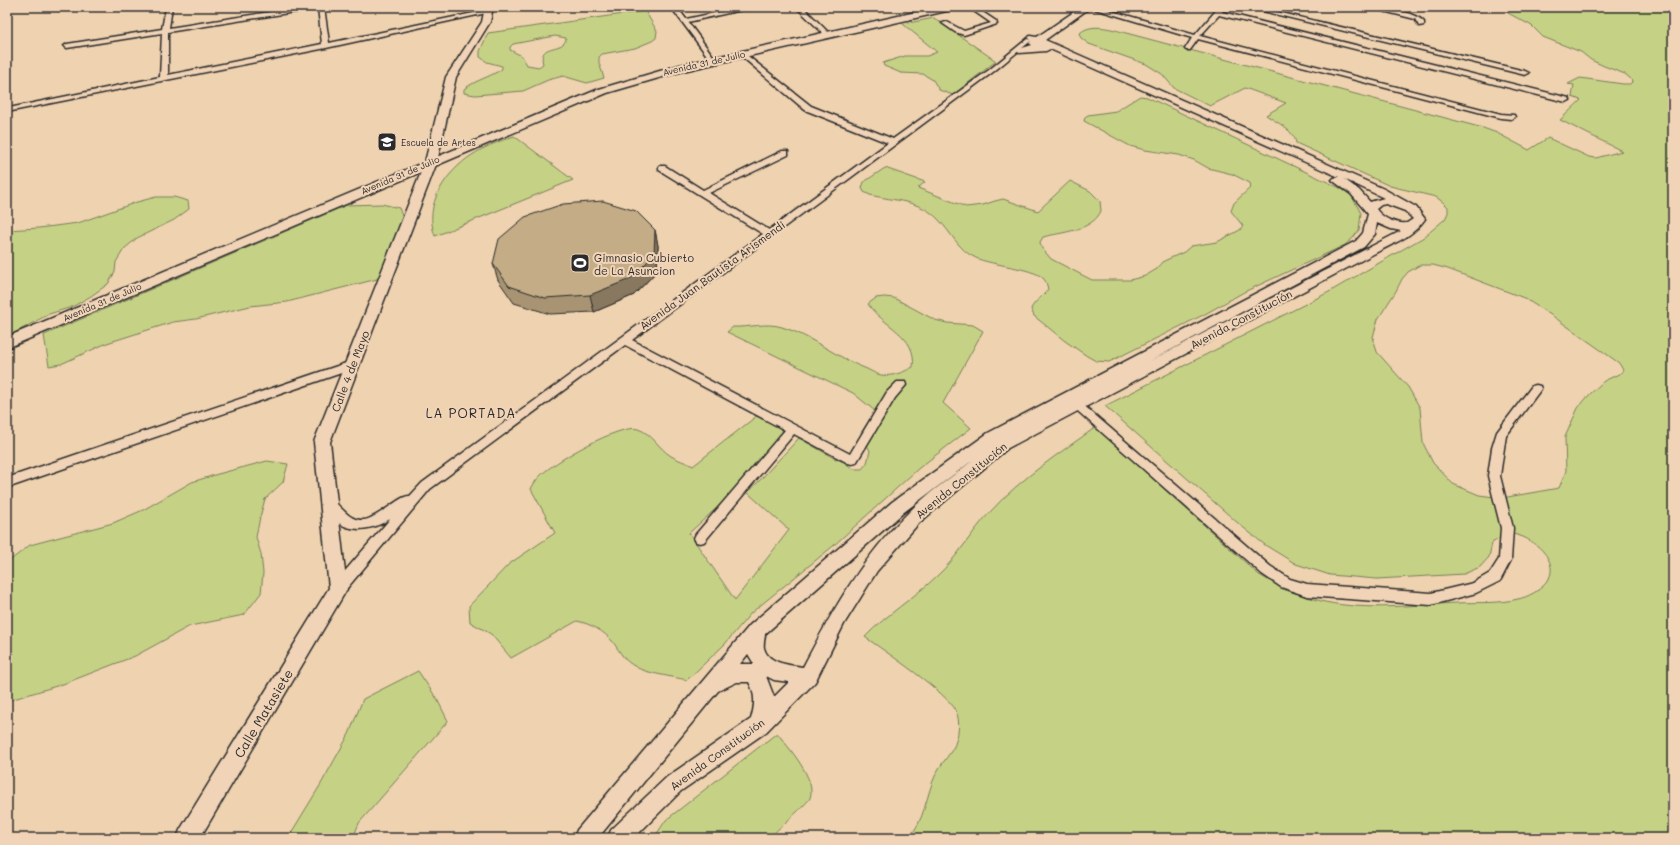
<svg xmlns="http://www.w3.org/2000/svg" width="1680" height="845" viewBox="0 0 1680 845" font-family="Mali,sans-serif">
  <style>
    .green { fill: #c5d285; stroke: #787e58; fill-rule: evenodd }
    .lines { fill: none; stroke-linecap: round; stroke-linejoin: round }
    .street-casing { stroke: #2b2b2b; stroke-width: 3 }
    .secondary-casing { stroke: #2b2b2b; stroke-width: 3 }
    .primary-casing { stroke: #2b2b2b; stroke-width: 3 }
    .street { fill: #f1d4b7; fill-rule: evenodd }
    .secondary { fill: #f1d4b7; fill-rule: evenodd }
    .primary { fill: #f1d4b7; fill-rule: evenodd }
    .wall { fill: #a89473; stroke: #2b2b2b }
    .shaded-wall { fill: #88785e; stroke: #2b2b2b }
    .building { fill: #c3ac86; stroke: #2b2b2b }
    .labels { text-anchor: middle; dominant-baseline: central; stroke-width: 4; stroke-linejoin: round; paint-order: stroke }
    .far-street-label { font-size: 9px; fill: #2b2b2b; stroke: #f1d4b7 }
    .far-poi-label { font-size: 9px; fill: #2b2b2b; stroke: #f1d4b7; text-anchor: start }
    .poi-label { font-size: 11px; fill: #2b2b2b; stroke: #f1d4b7; text-anchor: start }
    .street-label { font-size: 11px; fill: #2b2b2b; stroke: #f1d4b7 }
    .quarter-label { font-size: 13px; letter-spacing: 1px; fill: #2b2b2b; stroke: #f1d4b7 }
    .near-street-label { font-size: 13px; fill: #2b2b2b; stroke: #f1d4b7 }
  </style>
  <rect width="100%" height="100%" fill="#efd2af"/>
  <filter id="ink" filterUnits="userSpaceOnUse"><feTurbulence type="fractalNoise" baseFrequency=".025" numOctaves="2"/><feDisplacementMap in="SourceGraphic" scale="8" xChannelSelector="R" yChannelSelector="G"/><feConvolveMatrix kernelMatrix="1 2 1 2 8 2 1 2 1" color-interpolation-filters="sRGB"/></filter>
  <g filter="url(#ink)">
    <g class="green">
      <path d="M1505,7H1673V838H908C925,822 926,794 936,774C940,764 954,751 956,741C959,732 960,720 956,711C949,694 883,650 865,637C887,614 914,598 937,576C958,557 972,531 991,511C1021,478 1060,453 1096,427L1258,574C1278,587 1301,596 1325,602C1369,611 1413,605 1457,603C1477,602 1499,604 1518,599C1528,597 1539,591 1546,583C1564,562 1531,535 1511,534C1505,534 1497,540 1492,543L1489,557L1480,567L1464,574L1377,579L1330,575L1296,564L1265,545L1239,524L1105,406L1329,292L1424,237L1445,219L1448,213V207L1444,203L1436,197L1390,186L1296,143C1294,130 1276,122 1266,115L1286,103L1245,88L1210,106L1174,88L1162,74L1146,64L1089,44L1081,38L1079,34C1090,22 1112,29 1126,33L1483,128L1497,133L1529,150L1548,138L1589,157L1596,158L1622,151L1560,120L1581,100L1572,97L1574,85L1568,84L1580,78L1623,84H1630L1632,82L1631,79L1625,74L1604,66L1591,60L1581,52L1543,37L1532,26L1508,13ZM1420,265H1433L1448,269L1524,298L1554,317L1619,363L1623,370L1621,373L1604,381L1590,394L1578,408L1565,437L1566,471L1559,488L1502,498L1479,495L1453,484L1433,463L1423,443L1420,408L1408,387L1377,352L1373,337L1378,319L1396,291L1402,279L1408,272Z"/>
      <path d="M645,11L657,31L656,38L652,41L635,48L602,54L599,57V63L604,78L587,83L563,76L548,80L523,91L475,95L464,93V89C476,80 490,77 502,69V66L487,62L480,57V51L488,33ZM555,36L566,38C565,53 537,42 543,64L539,67L527,65L522,56L510,50V47L513,44Z"/>
      <polygon points="934,18 996,61 953,95 939,90 933,80 923,74 901,73 884,66 883,63 905,56 927,56 937,52 903,24"/>
      <path d="M1140,96L1147,97L1340,188L1351,195L1361,213L1359,230L1353,238L1345,245L1244,292L1205,314L1109,362L1096,361L1087,356L1065,341L1034,316L1031,309C1035,300 1043,297 1048,289C1047,285 1046,281 1043,278C1033,268 991,265 976,258C959,251 951,232 938,219C920,200 894,201 870,195L864,192L862,188L864,182L885,168L925,182L918,188L966,207L983,205L995,201L1003,199L1038,211L1070,181L1090,191L1100,201L1101,211C1092,231 1062,232 1043,237L1040,242L1041,247L1051,259L1084,276L1092,280H1130L1145,276L1157,269L1164,261L1184,252L1191,246L1217,242L1240,230L1243,226L1231,211L1234,203L1251,187L1250,183L1232,174L1208,168L1194,160L1179,155L1145,150L1130,146L1084,121L1085,117L1088,115L1116,111Z"/>
      <path d="M514,136L573,180L435,236C423,205 446,172 472,155C484,147 500,141 514,136Z"/>
      <polygon points="156,197 174,197 188,201 189,209 174,220 137,238 124,249 116,262 115,272 108,284 91,296 72,307 49,314 7,337 7,230 39,228 78,223 137,202"/>
      <polygon points="382,204 399,208 404,221 385,277 287,302 250,306 196,319 173,322 107,343 61,364 49,366 44,335 347,205"/>
      <path d="M884,297L894,298L935,320L947,323L973,325L983,331L943,403L971,428L919,468L832,547L751,613L725,644L687,680C674,677 645,673 636,667C623,660 621,653 613,642C604,631 591,624 577,621L511,658L491,634L470,622L469,606L509,564L555,533L531,489C533,485 536,480 539,477C551,463 621,423 638,429C653,434 658,448 671,456C677,460 686,462 693,466L758,415L779,423L784,433L732,494L689,533L735,600L789,530L748,493L799,438L834,458L844,462L853,469H862L867,463L870,451L861,433L875,411L853,393L727,332L733,327C749,328 766,322 782,327C812,336 837,358 867,369C871,371 876,374 881,375C892,377 904,372 913,367C918,335 882,326 868,304L876,298Z"/>
      <polygon points="267,461 288,464 283,482 265,499 260,517 256,537 261,554 263,573 261,593 244,615 190,626 135,656 63,684 7,701 8,562 30,545 113,523 143,510 192,482 218,474"/>
      <polygon points="418,671 437,699 448,721 359,823 353,838 288,838 321,784 349,734 363,699"/>
      <path d="M777,733C788,747 817,779 810,798C808,803 778,829 772,835L767,838H654L666,820Z"/>
    </g>
    <g class="lines">
      <g class="street-casing">
        <g id="street">
          <polygon points="166,7 172,7 169,28 302,7 317,7 314,9 168,32 168,75 322,44 318,7 324,7 329,43 488,10 491,12 326,48 7,112 7,108 9,108 160,77 162,33 67,48 64,46 67,44 162,29"/>
          <polygon points="671,7 677,7 686,19 743,7 755,7 688,22 716,60 713,62 711,61"/>
          <polygon points="796,7 803,7 830,34 830,36 826,36"/>
          <polygon points="968,7 975,7 996,21 997,24 964,35 955,32 942,23 947,22 964,31 991,23"/>
          <polygon points="1088,7 1098,7 1195,35 1219,7 1224,7 1222,12 1569,98 1570,100 1566,102 1219,15 1200,36 1501,114 1514,115 1515,117 1511,119 1501,118 1198,39 1190,50 1186,50 1185,49 1192,38"/>
          <polygon points="1246,7 1257,7 1525,71 1529,73 1525,75"/>
          <path d="M1367,7C1381,7 1416,12 1424,22V25L1419,26L1415,19Z"/>
          <path d="M1027,39L1032,40L993,72L632,340L850,454L887,392L897,382H905L906,385L895,398L856,463L852,464L848,463L794,434L704,542L700,543L696,542L694,538L696,534L785,430L625,345L430,489L343,593L338,595L333,593L332,589L333,585L390,519C364,535 338,533 323,504L325,501C338,496 345,522 364,520C379,518 401,494 410,496L422,483L763,234L659,170V166H665L703,190L782,151H788V155L709,193L769,230L888,143L805,110L740,55V53H744L811,106L893,139L989,70Z"/>
          <polygon points="352,361 356,362 357,365 356,368 7,488 7,478"/>
          <polygon points="1536,385 1540,386 1541,389 1506,436 1504,448 1500,476 1513,528 1511,560 1500,581 1476,593 1431,605 1307,596 1281,587 1262,574 1072,406 1073,403 1081,403 1270,566 1290,579 1307,584 1431,593 1473,583 1490,573 1499,559 1501,528 1488,476 1492,448 1497,432 1532,386"/>
        </g>
      </g>
      <g class="secondary-casing">
        <g id="secondary">
          <polygon points="485,7 493,7 490,22 456,77 437,162 330,442 347,589 200,838 177,838 180,830 329,588 314,442 425,162 446,77 482,22"/>
          <path d="M1081,7H1091L1045,40L1384,189L1416,207L1425,219C1414,235 1399,241 1381,250L1008,448L919,523L877,571L844,624L815,682L766,732L681,791L634,838H608L611,830L667,777L751,719C755,705 756,695 749,682H737L718,691L598,838H574L577,830L588,817L750,625L892,502L988,433L1356,241L1363,233L1368,214L1351,194L1332,180L1334,178L1339,177L1050,49L1046,51L1019,53L1017,51L1019,49L1032,45L1029,43L1031,41L1028,38L1030,36L1037,37ZM1344,179L1384,198L1370,202L1359,190ZM1386,204L1405,211L1413,219L1407,223C1396,224 1383,219 1376,209L1381,205ZM1377,223L1391,229L1401,231L1148,362L1364,247L1375,234ZM973,460C951,478 926,494 907,514C861,559 833,610 803,667C790,665 768,664 764,648C763,644 765,638 765,634L904,512ZM748,654L754,664H740ZM766,676L774,680L789,682L774,697Z"/>
        </g>
      </g>
      <g class="primary-casing">
        <g id="primary">
          <polygon points="938,7 956,7 951,10 683,71 607,93 7,348 7,337 599,89 680,65"/>
          <polygon points="1069,7 1079,7 1079,9 1074,12 1071,11"/>
        </g>
      </g>
      <use href="#street" class="street"/>
      <use href="#secondary" class="secondary"/>
      <use href="#primary" class="primary"/>
    </g>
    <polygon class="wall" points="655,230 658,246 657,271 634,295 594,312 550,314 514,303 498,280 493,264"/>
    <polygon class="shaded-wall" points="655,230 658,246 657,271 634,295 594,312 590,295"/>
    <polygon class="building" points="603,201 636,211 655,230 654,255 630,279 590,295 545,298 509,286 493,264 499,239 525,217 563,204"/>
  </g>
  <defs>
    <g id="university-square" transform="scale(1)"><rect x="-9" y="-9" width="18" height="18" rx="4" fill="#2b2b2b" stroke="#f1d4b7"/><path d="M0-5L7-2L0 1L-7-2ZM-4 1L0 2.5L4 1V4Q0 6-4 4Z" fill="#fff"/></g>
    <g id="stadium-square" transform="scale(1)"><rect x="-9" y="-9" width="18" height="18" rx="4" fill="#2b2b2b" stroke="#f1d4b7"/><path d="M0-5a6.5 5 0 1 0 0 10a6.5 5 0 1 0 0-10ZM-3.5-1.8h7v3.6h-7Z" fill="#fff"/></g>
  </defs>
  <g fill-rule="evenodd">
    <use href="#university-square" x="387" y="142"/>
    <use href="#stadium-square" x="580" y="263"/>
  </g>
  <g class="labels">
    <g class="far-street-label">
      <text transform="translate(704 63) rotate(-13)">Avenida 31 de Julio</text>
      <text transform="translate(400 175) rotate(-23)">Avenida 31 de Julio</text>
      <text transform="translate(102 302) rotate(-23)">Avenida 31 de Julio</text>
    </g>
    <g class="far-poi-label">
      <text x="401" y="142">Escuela de Artes</text>
    </g>
    <g class="poi-label">
      <text x="594" y="257">Gimnasio Cubierto<tspan x="594" dy="13">de La Asuncion</tspan></text>
    </g>
    <g class="street-label">
      <text transform="translate(712 275) rotate(-36)">Avenida Juan Bautista Arismendi</text>
      <text transform="translate(1241 319) rotate(-28)">Avenida Constitución</text>
      <text transform="translate(350 371) rotate(-69)">Calle 4 de Mayo</text>
      <text transform="translate(961 480) rotate(-39)">Avenida Constitución</text>
      <text transform="translate(717 754) rotate(-36)">Avenida Constitución</text>
    </g>
    <g class="quarter-label">
      <text x="471" y="412">LA PORTADA</text>
    </g>
    <g class="near-street-label">
      <text transform="translate(263 713) rotate(-59)">Calle Matasiete</text>
    </g>
  </g>
  <rect width="1680" height="845" fill="none" stroke="#f1d4b7" stroke-width="24"/>
  <rect x="12" y="12" width="1656" height="821" fill="none" stroke="#2b2b2b" stroke-width="1.5" filter="url(#ink)"/>
</svg>
